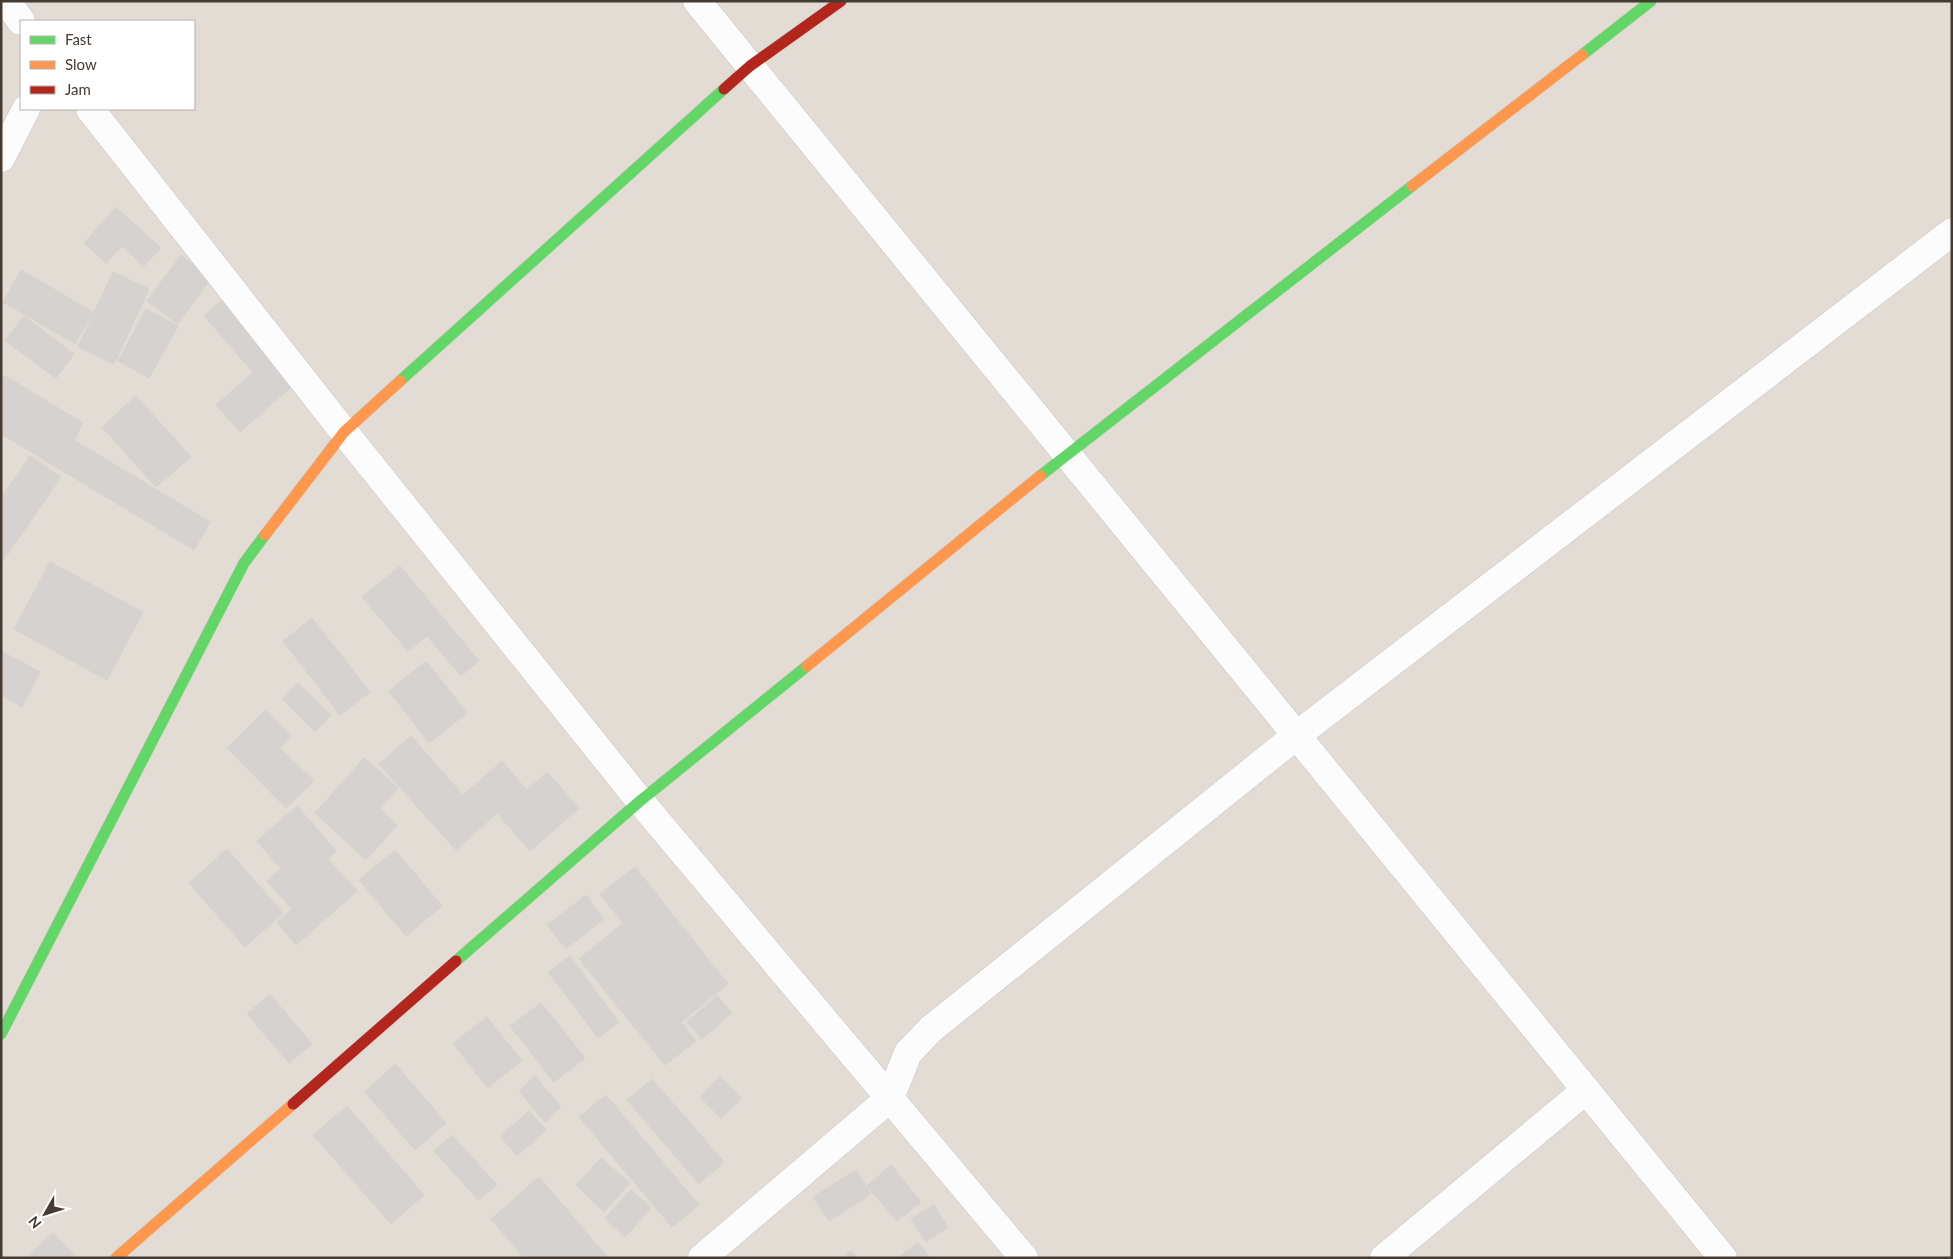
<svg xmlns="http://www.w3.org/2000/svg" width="1953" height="1259" viewBox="0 0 1953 1259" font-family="Lato,sans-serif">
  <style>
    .residential { fill: #e3dcd4; fill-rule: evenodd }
    .building { fill: #d6d2cf; stroke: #d7d2cd }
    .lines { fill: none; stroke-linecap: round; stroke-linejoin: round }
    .street-casing { stroke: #cbc7c4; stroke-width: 29 }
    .fast-casing { stroke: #d0c8bf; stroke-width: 12 }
    .slow-casing { stroke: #d0c8bf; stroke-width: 12 }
    .jam-casing { stroke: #d0c8bf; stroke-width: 12 }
    .street { stroke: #fcfcfc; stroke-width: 28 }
    .fast { stroke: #63d668; stroke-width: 11 }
    .slow { stroke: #ff974d; stroke-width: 11 }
    .jam { stroke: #b3261e; stroke-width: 11 }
  </style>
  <rect width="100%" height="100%" fill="#eeebe8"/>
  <path class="residential" d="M1,1H1952V1258H1ZM21,21H194V109H21Z"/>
  <g class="building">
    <polygon points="116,207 161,248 144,266 122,246 106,263 84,243"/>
    <polygon points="181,255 211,278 178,324 147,301"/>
    <polygon points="21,270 93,312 75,344 3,302"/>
    <polygon points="113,272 149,289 114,364 78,347"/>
    <polygon points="224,298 298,381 240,432 216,405 253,372 204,316"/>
    <polygon points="146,309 178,326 149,378 118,361"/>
    <polygon points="24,316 74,354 56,378 5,341"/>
    <polygon points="4,375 83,423 74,440 210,522 194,550 1,434 1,380"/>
    <polygon points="136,396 191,457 156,487 102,427"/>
    <polygon points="30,456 61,477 1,564 1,498"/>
    <polygon points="50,562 143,612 107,680 14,629"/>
    <polygon points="400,566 479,661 461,676 427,636 408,651 362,597"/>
    <polygon points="312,618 370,692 340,715 283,641"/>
    <polygon points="1,651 40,672 22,707 1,695"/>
    <polygon points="426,661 467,713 429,743 389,691"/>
    <polygon points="298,683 331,715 315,732 282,699"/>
    <polygon points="265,710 291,736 280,748 314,781 286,808 227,748"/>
    <polygon points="411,736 463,795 502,761 527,790 547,772 579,808 530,851 497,813 456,850 379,764"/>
    <polygon points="364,758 398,788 380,808 397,825 366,860 315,813"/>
    <polygon points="297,806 336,851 328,859 357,891 296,945 277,922 292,909 267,881 281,869 257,841"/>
    <polygon points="227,849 283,913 245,947 189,883"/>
    <polygon points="395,850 442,906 406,936 359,880"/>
    <polygon points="635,867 728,984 681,1022 696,1041 665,1065 579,959 623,923 600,894"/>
    <polygon points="586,895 604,919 566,949 547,925"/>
    <polygon points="570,956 619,1022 598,1038 548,972"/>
    <polygon points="270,994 312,1044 289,1063 247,1014"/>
    <polygon points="717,996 732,1013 702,1039 687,1022"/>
    <polygon points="541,1003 585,1058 554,1082 510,1026"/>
    <polygon points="487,1017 522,1061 487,1088 453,1043"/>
    <polygon points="395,1064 446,1123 415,1150 365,1092"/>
    <polygon points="535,1076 561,1107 545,1122 519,1091"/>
    <polygon points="720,1076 742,1098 721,1118 700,1097"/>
    <polygon points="652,1079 724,1162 699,1184 627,1100"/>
    <polygon points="606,1095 699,1205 672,1227 579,1117"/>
    <polygon points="347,1106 424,1195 391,1224 313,1135"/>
    <polygon points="529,1111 546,1130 517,1156 500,1136"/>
    <polygon points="452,1135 497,1185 478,1200 434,1151"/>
    <polygon points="601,1158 630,1183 604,1212 576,1185"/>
    <polygon points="891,1165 921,1202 897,1221 867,1186"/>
    <polygon points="856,1170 871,1194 829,1221 813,1197"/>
    <polygon points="539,1177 608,1258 524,1258 491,1219"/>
    <polygon points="631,1190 651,1208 625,1237 605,1218"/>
    <polygon points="934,1205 948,1227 926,1242 911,1219"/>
    <polygon points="53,1233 75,1255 72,1258 26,1258"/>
    <polygon points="918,1242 930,1258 898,1258"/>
    <polygon points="851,1251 857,1258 843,1258"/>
  </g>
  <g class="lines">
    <g class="street-casing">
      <g id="street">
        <polyline points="6,1 21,21"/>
        <polyline points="697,1 1723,1258"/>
        <polyline points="90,109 344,432 640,801 1024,1258"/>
        <polyline points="1,158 26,109"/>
        <polyline points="702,1258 890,1098 908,1053 931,1029 1297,735 1952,232"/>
        <polyline points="1384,1258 1586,1090"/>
      </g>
    </g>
    <g class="fast-casing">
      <g id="fast">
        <polyline points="1582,55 1651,1"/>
        <polyline points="400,381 724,89"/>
        <polyline points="1040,476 1412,186"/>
        <polyline points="456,961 640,801 807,666"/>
        <polyline points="1,1034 244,563 265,535"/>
      </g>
    </g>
    <g class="slow-casing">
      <g id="slow">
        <polyline points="1412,186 1582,55"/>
        <polyline points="265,535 344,432 400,381"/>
        <polyline points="807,666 1040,476"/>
        <polyline points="116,1258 293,1104"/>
      </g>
    </g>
    <g class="jam-casing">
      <g id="jam">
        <polyline points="724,89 750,66 841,1"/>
        <polyline points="293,1104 456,961"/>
      </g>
    </g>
    <use href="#street" class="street"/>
    <use href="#fast" class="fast"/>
    <use href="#slow" class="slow"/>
    <use href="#jam" class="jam"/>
  </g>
  <rect width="1953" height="1259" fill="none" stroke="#453b33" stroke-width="5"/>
  <rect x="20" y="20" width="175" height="90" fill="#ffffff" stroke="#b5b1ad"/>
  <rect x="30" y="36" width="25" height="8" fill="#63d668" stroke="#b5b1ad"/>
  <text x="65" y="45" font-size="15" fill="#453b33">Fast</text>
  <rect x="30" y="61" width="25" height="8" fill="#ff974d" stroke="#b5b1ad"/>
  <text x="65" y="70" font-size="15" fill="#453b33">Slow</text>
  <rect x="30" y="86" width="25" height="8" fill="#b3261e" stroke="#b5b1ad"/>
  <text x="65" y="95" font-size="15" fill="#453b33">Jam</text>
  <g transform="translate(45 1214) rotate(231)" stroke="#ffffff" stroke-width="4" paint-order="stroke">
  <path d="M0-4L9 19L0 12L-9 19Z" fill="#453b33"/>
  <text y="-8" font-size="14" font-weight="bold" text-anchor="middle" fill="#453b33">N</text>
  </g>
</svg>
